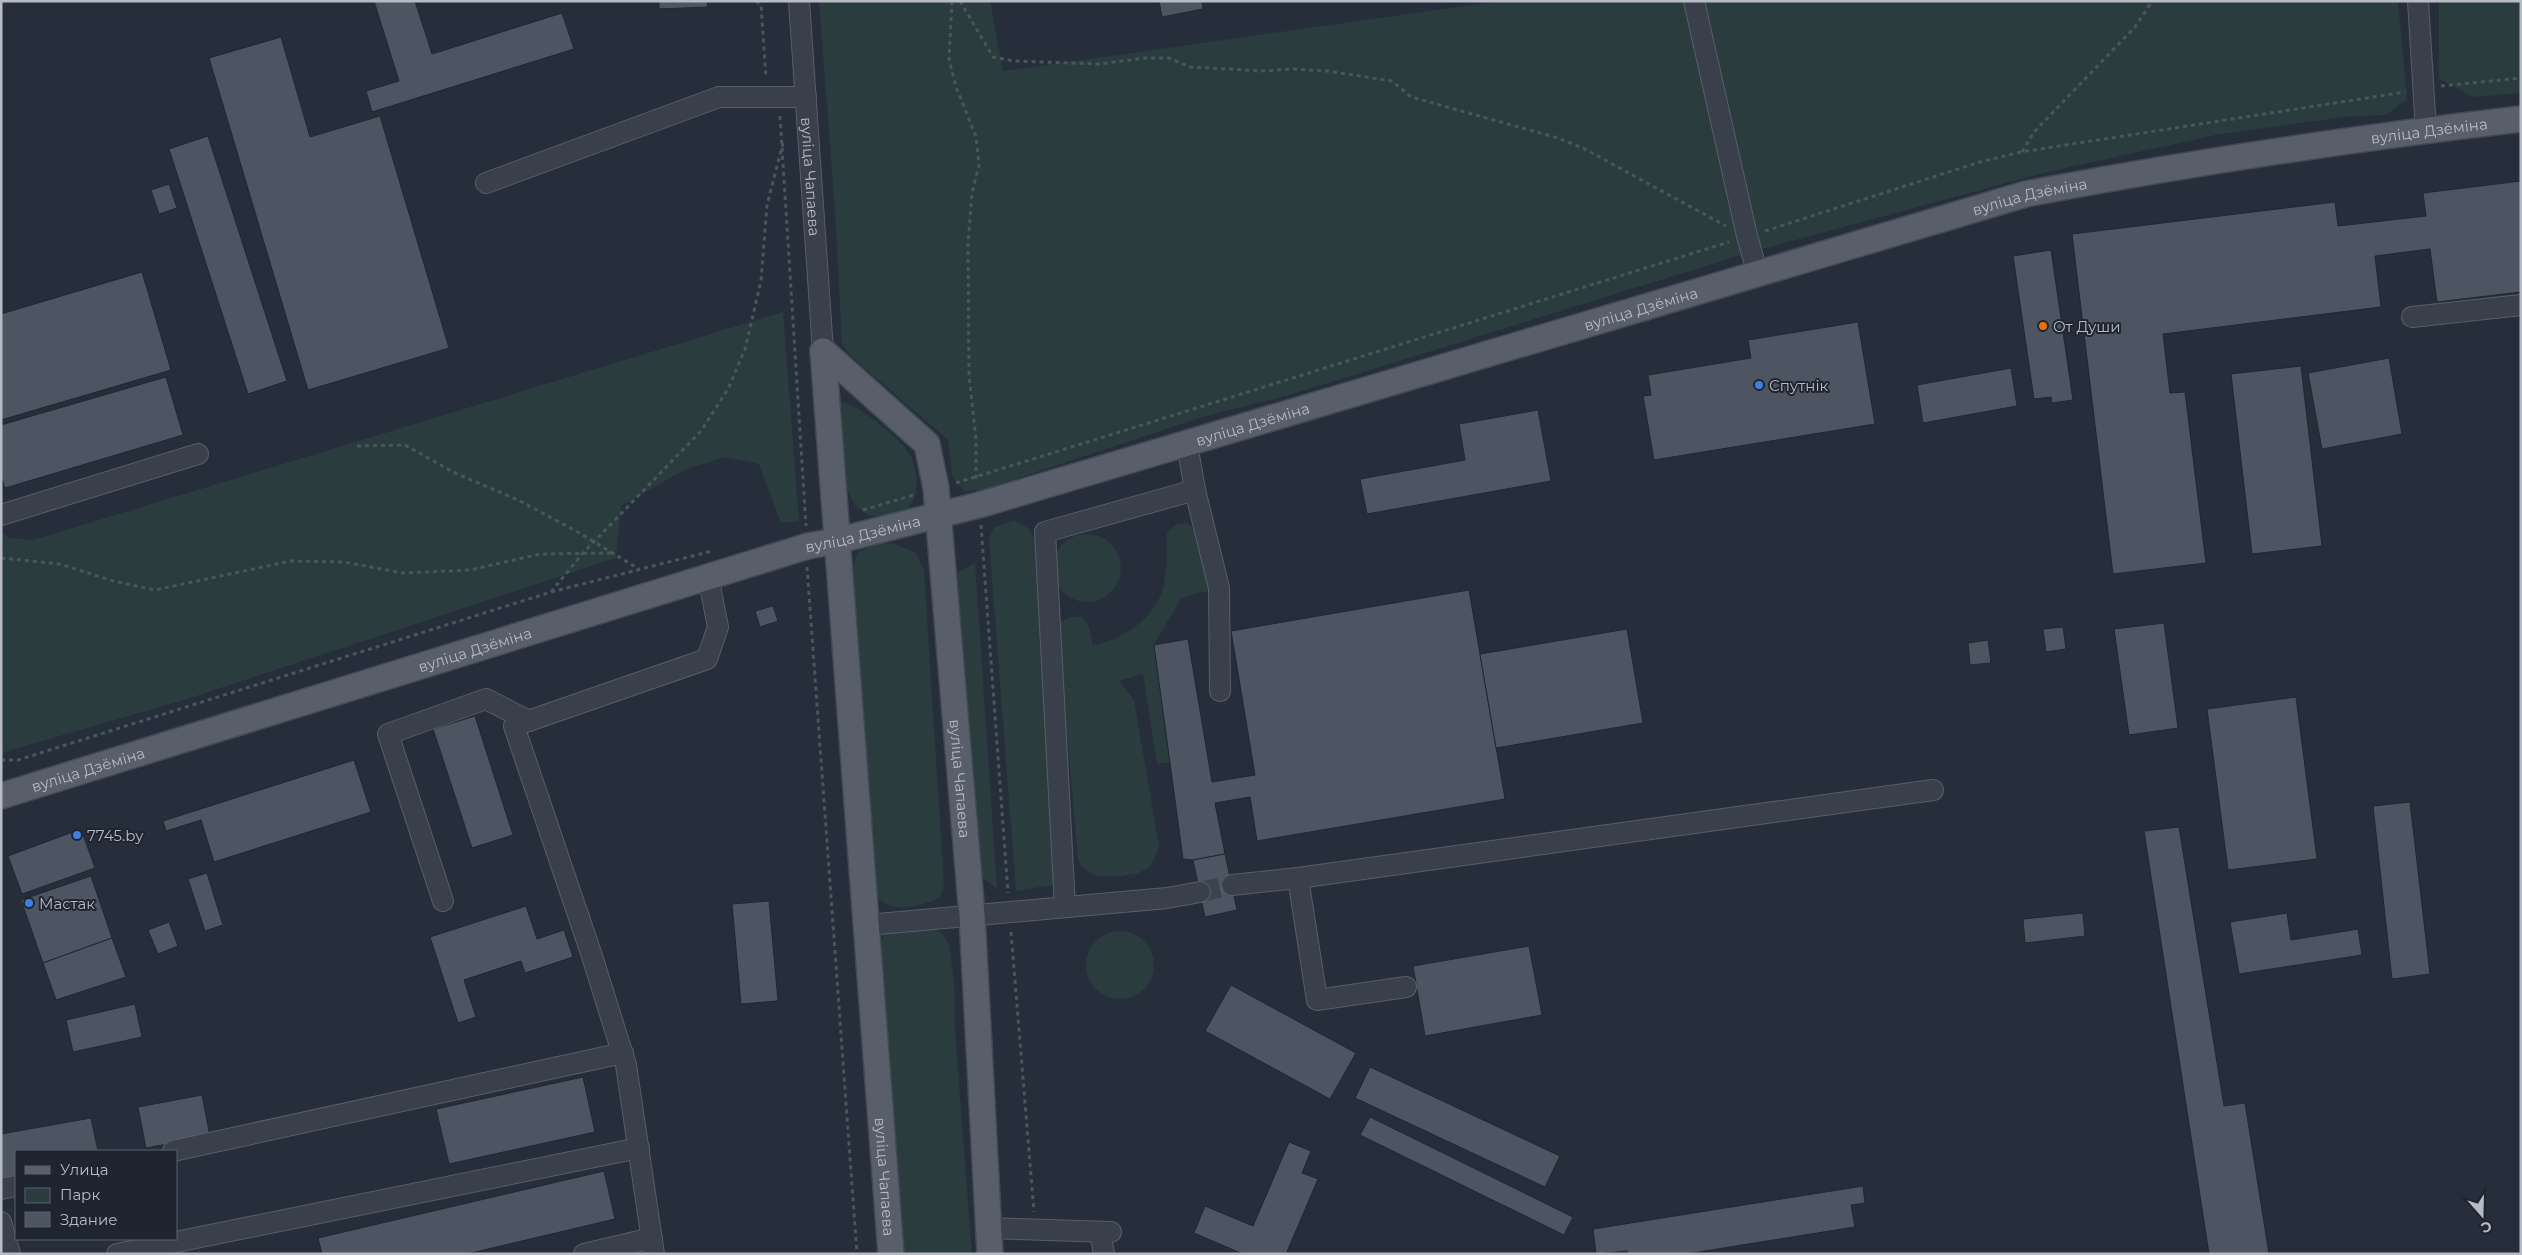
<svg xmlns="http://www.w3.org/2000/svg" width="2522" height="1255" viewBox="0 0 2522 1255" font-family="Montserrat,sans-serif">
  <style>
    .green { fill: #2b3c3e }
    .building { fill: #4d5563; stroke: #212732 }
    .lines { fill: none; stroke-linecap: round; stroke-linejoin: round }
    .minor-tunnel { stroke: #3c4350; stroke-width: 20; stroke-dasharray: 20 10; stroke-linecap: butt }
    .minor-casing { stroke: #585e69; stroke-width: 22 }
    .major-casing { stroke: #434954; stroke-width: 28 }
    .path { stroke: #48575b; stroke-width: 3; stroke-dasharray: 4 4; stroke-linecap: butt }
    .minor { stroke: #3a404b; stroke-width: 20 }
    .major { stroke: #585f6b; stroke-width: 25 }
    .food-dot { fill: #e8710a; stroke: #1f2530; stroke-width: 2 }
    .shop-dot { fill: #3f7fe0; stroke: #1f2530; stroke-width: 2 }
    .labels { text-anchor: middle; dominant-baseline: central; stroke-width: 4; stroke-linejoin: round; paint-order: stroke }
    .street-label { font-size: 15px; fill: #b6bbc6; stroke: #1f2530 }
    .poi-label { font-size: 15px; fill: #b6bbc6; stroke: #1f2530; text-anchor: start }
  </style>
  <rect width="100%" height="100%" fill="#262e3b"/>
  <g class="green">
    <polygon points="819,1 990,1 1003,71 1501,1 2398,1 2407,99 2386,115 2352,116 2220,134 2043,173 1751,252 1289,395 1209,415 985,489 964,491 952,476 948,440 852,357 842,344 835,210"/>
    <polygon points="2439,1 2521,1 2521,93 2473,97 2439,79"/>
    <polygon points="783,312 799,521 781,523 759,464 724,457 684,470 621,506 616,558 184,700 1,753 1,532 9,538 33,540"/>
    <path d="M842,402C858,406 873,419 887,430C895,438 905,445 910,455C918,469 920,495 909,507C904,512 898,513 891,515C866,522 852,507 845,483L838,404Z"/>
    <polygon points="1014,521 1028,528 1036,542 1058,884 1016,891 989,539 994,527"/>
    <path d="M1186,523L1196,529L1203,551L1208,591L1181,598L1154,645L1171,762L1157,764L1143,674L1119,681L1134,700L1159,847L1150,867L1139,873L1122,876H1096L1082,867L1078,860L1058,626C1065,617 1070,616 1082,617L1089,627L1093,645C1108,643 1122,636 1135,627C1170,600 1166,574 1167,533L1177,524Z"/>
    <circle cx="1087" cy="568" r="34"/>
    <path d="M892,543L916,553L924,571L944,885L940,897C925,906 890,915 877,896C874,892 873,884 872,880L853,566L858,552L878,544Z"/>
    <polygon points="975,563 997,889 982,877 957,573"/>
    <polygon points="897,929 933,929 942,933 949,944 954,981 955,1032 972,1254 903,1254 880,947 884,935"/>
    <circle cx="1120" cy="965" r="34"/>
  </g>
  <g class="building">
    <polygon points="374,1 415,1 432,54 562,13 574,49 372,112 366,91 399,81"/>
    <polygon points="659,1 707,1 708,7 659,9"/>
    <polygon points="1159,1 1202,1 1203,9 1162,17"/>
    <polygon points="281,37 310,137 380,116 449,348 308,390 209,58"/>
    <polygon points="208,136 287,381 248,394 169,149"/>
    <polygon points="2521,181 2521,292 2437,302 2430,249 2375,256 2381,307 2163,334 2170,393 2185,392 2206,563 2113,574 2072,234 2335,202 2338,226 2426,216 2423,193"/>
    <polygon points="169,184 177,208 159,214 151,190"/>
    <polygon points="2051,250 2073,400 2052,403 2051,397 2034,399 2013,256"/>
    <polygon points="142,272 171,370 1,420 1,314"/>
    <polygon points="1858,322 1875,424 1654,460 1643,396 1651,395 1648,375 1751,358 1748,340"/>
    <polygon points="2389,358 2402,434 2322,449 2308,373"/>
    <polygon points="2301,366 2322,546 2252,554 2231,374"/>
    <polygon points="2011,368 2017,406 1923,423 1917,385"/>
    <polygon points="166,377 183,435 5,488 1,477 1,425"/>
    <polygon points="1538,410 1551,481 1367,514 1360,479 1465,460 1459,424"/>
    <polygon points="1469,590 1505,799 1257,841 1250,797 1215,803 1225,854 1193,860 1183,859 1154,645 1188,639 1212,782 1255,775 1231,631"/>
    <polygon points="773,606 778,621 760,627 755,611"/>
    <polygon points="2164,623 2178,728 2129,735 2114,629"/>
    <polygon points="2063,627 2066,649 2046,652 2043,629"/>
    <polygon points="1627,629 1643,723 1496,748 1480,654"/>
    <polygon points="1988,640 1991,663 1970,665 1968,643"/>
    <polygon points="2296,697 2317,859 2228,870 2207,709"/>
    <polygon points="475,716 513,835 472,848 433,729"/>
    <polygon points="354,760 371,812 214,862 201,820 166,831 163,821"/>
    <polygon points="2410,802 2430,974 2392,979 2373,806"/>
    <polygon points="2179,827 2224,1106 2245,1103 2269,1254 2209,1254 2144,831"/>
    <polygon points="81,829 95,868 22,894 8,856"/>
    <polygon points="1225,854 1237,910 1205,917 1193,860"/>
    <polygon points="207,873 223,925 205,931 188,879"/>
    <polygon points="91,876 112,938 43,963 21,900"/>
    <polygon points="769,901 778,1001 741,1004 732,904"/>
    <polygon points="526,906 537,939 564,930 573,957 525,973 521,961 464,980 476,1017 458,1023 430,937"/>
    <polygon points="2083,913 2085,936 2025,943 2023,919"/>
    <polygon points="2287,913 2291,940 2358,929 2362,955 2239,974 2230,922"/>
    <polygon points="169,922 178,946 158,954 148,930"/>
    <polygon points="112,938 126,977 56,1000 43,963"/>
    <polygon points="1529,946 1542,1015 1425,1036 1413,966"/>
    <polygon points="1231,985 1356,1053 1330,1099 1205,1031"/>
    <polygon points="135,1004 142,1037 73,1052 66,1020"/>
    <polygon points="1370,1067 1560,1156 1545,1187 1355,1098"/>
    <polygon points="583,1077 595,1132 449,1164 436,1109"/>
    <polygon points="202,1095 210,1136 146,1148 138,1107"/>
    <polygon points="1370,1117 1573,1217 1564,1235 1360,1135"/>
    <polygon points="91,1118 98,1151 16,1151 16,1178 1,1181 1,1134"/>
    <polygon points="1289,1142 1311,1151 1302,1173 1318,1179 1286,1254 1243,1254 1194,1233 1205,1206 1253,1226"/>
    <polygon points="604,1171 615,1219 467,1254 322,1254 318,1238"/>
    <polygon points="1863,1186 1865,1203 1851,1205 1855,1227 1686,1254 1628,1254 1627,1251 1596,1254 1593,1229"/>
  </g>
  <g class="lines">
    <polyline class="minor-tunnel" points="1200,892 1232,885"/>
    <g class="minor-casing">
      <g id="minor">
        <path id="s1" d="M799,1L823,351"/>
        <polyline points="1694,1 1747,236 1758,275"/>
        <polyline points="2418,1 2426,130"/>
        <polyline points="486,183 719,97 806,97"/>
        <polyline points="2412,317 2521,305"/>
        <polyline points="1187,444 1195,490"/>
        <polyline points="1,515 198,454"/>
        <polyline points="1298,878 1933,790"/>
        <polyline points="1232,885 1298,878 1317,1000 1406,987"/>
        <polyline points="443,901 388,734 486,699 529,721"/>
        <polyline points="1065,907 1045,532 1195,490 1219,588 1220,691"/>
        <polyline points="867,925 1167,898 1200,892"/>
        <polyline points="173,1151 623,1053"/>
        <polyline points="1,1189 16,1186"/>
        <polyline points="1,1222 10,1254"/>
        <polyline points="988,1228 1111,1232"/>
        <polyline points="1100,1232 1104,1254"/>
        <polyline points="117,1254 639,1148"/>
        <polyline points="584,1254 652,1238"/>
        <polyline points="654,1254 626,1065 591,953 514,726 707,659 718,627 708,576"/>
      </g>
    </g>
    <g class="major-casing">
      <g id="major">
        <path id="s2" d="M823,351L927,444L936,488L972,915L990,1254"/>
        <path id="s3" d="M823,351L891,1254"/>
        <path id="s4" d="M1,796L808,546L836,541L979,505L2026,194C2190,163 2355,138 2521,119"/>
      </g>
    </g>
    <g class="path">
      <polyline points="756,1 761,5 766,78"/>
      <polyline points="952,1 949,59 956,87 976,137 979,165 972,193 968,244 969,375 976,439 976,479"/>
      <polyline points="960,1 993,57 1014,61 1099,64 1144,58 1169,58 1190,67 1264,71 1294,69 1327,71 1392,81 1411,97 1558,138 1583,148 1726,226"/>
      <polyline points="2441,86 2521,78"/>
      <polyline points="780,116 806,526"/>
      <polyline points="2022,152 2034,132 2135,27 2152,1"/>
      <polyline points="1765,231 1980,162 2021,152 2405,92"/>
      <polyline points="357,446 405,445 455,473 518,500 576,531 639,569"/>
      <polyline points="956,483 1729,242"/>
      <polyline points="863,510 917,494"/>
      <polyline points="981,525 1008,893"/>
      <polyline points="1,558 60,564 113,581 155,590 291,561 344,562 402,573 470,570 540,554 612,553"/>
      <polyline points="807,567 857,1254"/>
      <polyline points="551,592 583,553 701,431 728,389 745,349 761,281 767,205 783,143"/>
      <polyline points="1,760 18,760 551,592 712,551"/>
      <polyline points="1011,932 1034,1212"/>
    </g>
    <use href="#minor" class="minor"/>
    <use href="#major" class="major"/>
  </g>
  <circle class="food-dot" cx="2043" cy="326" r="5"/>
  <g class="shop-dot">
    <circle cx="1759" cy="385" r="5"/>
    <circle cx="77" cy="835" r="5"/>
    <circle cx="29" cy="903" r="5"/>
  </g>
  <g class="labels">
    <g class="street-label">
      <text stroke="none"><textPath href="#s4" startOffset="2521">вуліца Дзёміна</textPath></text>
      <text stroke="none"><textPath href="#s1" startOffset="176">вуліца Чапаева</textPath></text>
      <text stroke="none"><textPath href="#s4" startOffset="2116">вуліца Дзёміна</textPath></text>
      <text stroke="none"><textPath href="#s4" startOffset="1711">вуліца Дзёміна</textPath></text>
      <text stroke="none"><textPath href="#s4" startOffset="1306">вуліца Дзёміна</textPath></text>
      <text stroke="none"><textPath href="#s4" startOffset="901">вуліца Дзёміна</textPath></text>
      <text stroke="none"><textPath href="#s4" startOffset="496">вуліца Дзёміна</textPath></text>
      <text stroke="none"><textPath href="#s4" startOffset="91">вуліца Дзёміна</textPath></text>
      <text stroke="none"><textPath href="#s2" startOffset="476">вуліца Чапаева</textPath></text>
      <text stroke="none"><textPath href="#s3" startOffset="828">вуліца Чапаева</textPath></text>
    </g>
    <g class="poi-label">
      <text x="2053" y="326">От Души</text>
      <text x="1769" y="385">Спутнік</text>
      <text x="87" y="835">7745.by</text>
      <text x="39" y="903">Мастак</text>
    </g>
  </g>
  <rect width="2522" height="1255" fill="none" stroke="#b6bbc6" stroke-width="5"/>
  <rect x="15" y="1150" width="162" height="90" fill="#1f2530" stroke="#5b616c"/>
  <rect x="25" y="1166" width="25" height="8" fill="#585f6b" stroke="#5b616c"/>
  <text x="60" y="1175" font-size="15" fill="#b6bbc6">Улица</text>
  <rect x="25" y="1188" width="25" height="15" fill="#2b3c3e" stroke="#5b616c"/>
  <text x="60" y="1200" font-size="15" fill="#b6bbc6">Парк</text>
  <rect x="25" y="1212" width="25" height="15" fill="#4d5563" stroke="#5b616c"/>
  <text x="60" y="1225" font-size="15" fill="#b6bbc6">Здание</text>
  <g transform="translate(2482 1215) rotate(160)" stroke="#1f2530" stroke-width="4" paint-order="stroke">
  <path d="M0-4L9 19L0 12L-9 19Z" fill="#b6bbc6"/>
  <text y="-8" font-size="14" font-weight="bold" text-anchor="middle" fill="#b6bbc6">С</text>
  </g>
</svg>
